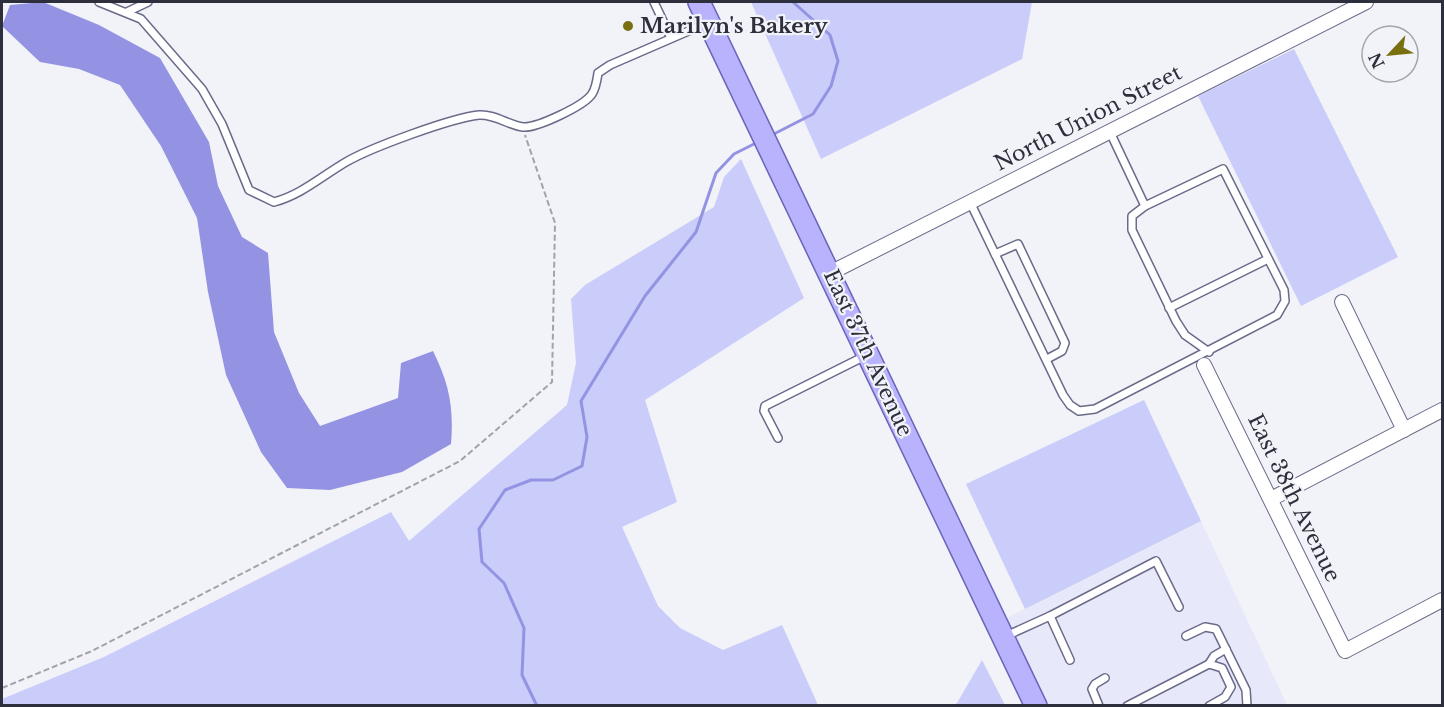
<svg xmlns="http://www.w3.org/2000/svg" width="1444" height="707" viewBox="0 0 1444 707" font-family="'Libre Baskerville',serif">
  <style>
    .built { fill: #e7e8f9 }
    .green { fill: #caccf9 }
    .water { fill: #9493e3 }
    .lines { fill: none; stroke-linecap: round; stroke-linejoin: round }
    .stream { stroke: #9493e3; stroke-width: 3 }
    .service-casing { stroke: #6a6b89; stroke-width: 10 }
    .minor-casing { stroke: #6a6b89; stroke-width: 16 }
    .primary-casing { stroke: #6964b8; stroke-width: 24 }
    .path { stroke: #a2a2ab; stroke-width: 2; stroke-dasharray: 6 3; stroke-linecap: butt }
    .service { stroke: #fff; stroke-width: 7 }
    .minor { stroke: #fff; stroke-width: 14 }
    .primary { stroke: #b8b3fc; stroke-width: 21 }
    .poi-dot { fill: #796f0f; stroke: #f2f2f9; stroke-width: 2 }
    .labels { text-anchor: middle; dominant-baseline: central; stroke-width: 4.5; stroke-linejoin: round; paint-order: stroke }
    .poi-label { font-size: 21px; font-weight: bold; fill: #2e2f3c; stroke: #f2f2f9; text-anchor: start }
    .street-label { font-size: 21px; fill: #2e2f3c; stroke: #f2f2f9 }
  </style>
  <rect width="100%" height="100%" fill="#f2f2f9"/>
  <polygon class="built" points="1201,521 1287,705 1041,705 1001,621"/>
  <g class="green">
    <polygon points="751,2 1032,2 1022,59 821,159"/>
    <polygon points="1294,49 1398,257 1301,306 1198,96"/>
    <polygon points="741,159 804,298 645,400 677,502 622,527 658,606 680,628 723,650 782,625 818,705 2,705 2,699 104,657 391,512 409,541 567,405 576,363 571,299 585,285 714,207 724,177"/>
    <polygon points="1144,400 1201,521 1025,609 966,484"/>
    <polygon points="982,660 1005,705 953,705 957,703"/>
  </g>
  <path class="water" d="M43,2L99,25L160,58L209,142L218,186L242,237L268,253L274,332L299,393L320,426L398,398L401,363L433,351C449,384 454,406 451,444L402,472L330,490L287,488L261,452L226,375L208,292L197,218L161,146L120,85L79,69L40,62L2,26L10,5Z"/>
  <g class="lines">
    <g class="stream">
      <polyline points="770,136 813,114 831,86 838,61 830,35 793,2"/>
      <polyline points="537,706 522,675 524,628 504,583 482,562 479,529 505,490 531,480 553,480 582,466 587,437 581,401 645,296 696,232 716,173 734,154 756,143"/>
    </g>
    <g class="service-casing">
      <g id="service">
        <path d="M99,2L141,19L202,89L222,124L249,190L274,202C301,195 322,176 346,162C370,148 451,118 479,115C495,114 508,125 523,127C537,128 584,106 592,94C596,88 597,80 598,73L610,65L707,23"/>
        <polyline points="654,2 671,38"/>
        <polyline points="127,12 148,2"/>
        <polyline points="970,202 1063,395 1070,405 1079,411 1095,409 1277,315 1285,301 1284,290 1223,169 1145,206 1109,130"/>
        <polyline points="1145,206 1132,216 1132,230 1176,321 1185,335 1209,352"/>
        <polyline points="995,254 1018,244 1065,343 1062,351 1047,359"/>
        <polyline points="1169,308 1268,259"/>
        <polyline points="778,438 764,411 765,406 865,356"/>
        <polyline points="1050,616 1070,660"/>
        <polyline points="1006,636 1050,616 1156,561 1179,607"/>
        <polyline points="1186,636 1205,627 1216,629 1246,690 1247,706"/>
        <polyline points="1209,664 1214,656 1226,649"/>
        <polyline points="1099,706 1092,689 1095,684 1105,678"/>
        <polyline points="1127,706 1209,664 1222,668 1231,687 1225,697 1209,706"/>
      </g>
    </g>
    <g class="minor-casing">
      <g id="minor">
        <polyline points="830,273 1366,2"/>
        <polyline points="1342,302 1404,430"/>
        <polyline points="1204,365 1345,651 1442,600"/>
        <polyline points="1271,499 1442,410"/>
      </g>
    </g>
    <g class="primary-casing">
      <polyline id="primary" points="699,2 1036,706"/>
    </g>
    <polyline class="path" points="2,688 92,651 460,461 552,382 555,223 525,135"/>
    <use href="#service" class="service"/>
    <use href="#minor" class="minor"/>
    <use href="#primary" class="primary"/>
  </g>
  <circle class="poi-dot" cx="628" cy="26" r="6"/>
  <g class="labels">
    <g class="poi-label">
      <text x="640" y="26">Marilyn's Bakery</text>
    </g>
    <g class="street-label">
      <text transform="translate(1088 118) rotate(-27)">North Union Street</text>
      <text transform="translate(868 353) rotate(65)">East 37th Avenue</text>
      <text transform="translate(1294 498) rotate(64)">East 38th Avenue</text>
    </g>
  </g>
  <rect width="1444" height="707" fill="none" stroke="#2e2f3c" stroke-width="6"/>
  <g transform="translate(1390 54) rotate(244)"><circle r="28" fill="#f2f2f9" stroke="#a4a4ad" stroke-width="1.5"/>
  <path d="M0-4.5L10 22L0 15L-10 22Z" fill="#796f0f"/>
  <text y="-9" font-size="16" font-weight="bold" text-anchor="middle" fill="#2e2f3c">N</text>
  </g>
</svg>
